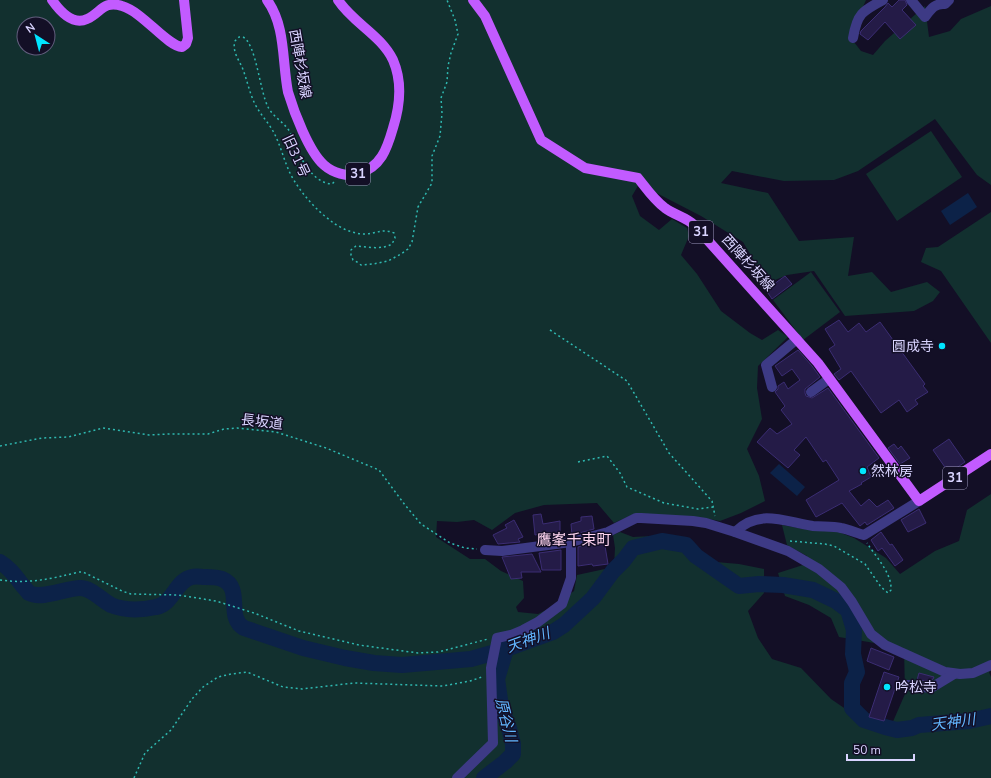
<svg xmlns="http://www.w3.org/2000/svg" width="991" height="778" viewBox="0 0 991 778" font-family="'Nunito Sans','Noto Sans JP',sans-serif">
  <style>
    .green { fill: #12302f; fill-rule: evenodd }
    .water { fill: #0c2248 }
    .lines { fill: none; stroke-linecap: round; stroke-linejoin: round }
    .river { stroke: #0c2248; stroke-width: 16 }
    .building { fill: #241b47; stroke: #3b2d73 }
    .path { stroke: #2fb8b0; stroke-width: 1.5; stroke-dasharray: 2 3; stroke-linecap: butt }
    .minor { stroke: #3d3a85; stroke-width: 10 }
    .major { stroke: #c25bff; stroke-width: 10 }
    .poi-dot { fill: #00e5ff; stroke: #130f26; stroke-width: 1.5 }
    .labels { text-anchor: middle; dominant-baseline: central; stroke-width: 3; stroke-linejoin: round; paint-order: stroke }
    .shield { fill: #130f26; stroke: #9e99be; stroke-width: 1 }
    .shield-label { font-size: 13px; font-weight: bold; fill: #d9d4ff }
    .street-label { font-size: 14px; fill: #d9d4ff; stroke: #130f26 }
    .poi-label { font-size: 14px; fill: #d9d4ff; stroke: #130f26; text-anchor: start }
    .neighbourhood-label { font-size: 15px; fill: #ffd6f0; stroke: #130f26 }
    .water-label { font-size: 15px; font-style: italic; fill: #62b6ff; stroke: #130f26 }
  </style>
  <rect width="100%" height="100%" fill="#130f26"/>
  <g class="green">
    <path d="M0,0H866L850,37L861,51L873,55L885,41L925,6L929,37L950,31L961,19L991,6V185L977,175L935,119L858,171L834,180L784,181L732,171L721,183L768,193L799,241L854,237L848,276L872,272L891,292L927,282L940,292L933,301L914,311L845,316L814,271L787,275L763,285L753,259L743,242L701,216L639,184L632,196L640,216L659,230L672,219L687,228L689,236L681,255L697,274L721,311L750,333L762,340L778,330L788,337L758,366L757,388L762,419L747,449L759,476L765,501L741,513L720,521L697,517L634,514L614,523L597,503L544,505L515,513L492,530L474,520L457,522L437,521L436,537L470,559H485L501,571L523,581L524,598L516,607L518,612L538,614L552,607L574,591L577,575L614,567L615,548L613,535L620,532L633,537L652,536L681,538L716,562L739,564L764,569V593L748,611L758,638L772,659L801,668L831,699L850,712L869,728L888,733L905,694L904,648L839,637L831,618L809,605L785,596L778,573L803,565L807,556L787,545L782,525L809,530L836,531L854,538L886,558L900,574L935,551L959,541L967,510L991,494V671L989,672L991,677V778H0ZM24,24H48V48H24Z"/>
    <polygon points="931,131 962,177 897,221 866,174"/>
    <polygon points="991,212 991,343 941,271 921,262 926,248 938,247"/>
    <polygon points="811,272 840,312 803,340 773,300"/>
  </g>
  <g class="water">
    <polygon points="968,193 977,207 950,225 941,211"/>
    <polygon points="779,464 805,487 797,496 770,473"/>
  </g>
  <g class="lines">
    <g class="river">
      <path d="M0,562C10,568 16,577 23,586C25,588 27,591 29,593C42,600 66,588 80,588C92,588 101,600 111,605C125,611 142,610 156,607C173,604 176,580 192,577C196,576 201,577 205,577C211,577 217,577 222,579C244,588 225,617 244,628L303,648L345,658L374,663L402,665L471,659L506,649L553,632L564,625L593,598L613,571L624,560L633,548L662,541L686,545L696,556L739,586L759,584L783,585L813,590L836,601L848,610L854,630L853,654L857,672L852,683V708L864,720L885,727L897,730L912,728L919,725L969,721L991,716"/>
      <polyline points="484,778 505,762 513,754 513,744 509,728 501,707 497,679 506,649"/>
    </g>
  </g>
  <g class="building">
    <polygon points="899,0 905,0 907,5 902,10 916,25 900,39 885,22 868,40 860,34 861,31 885,7 888,3 892,7"/>
    <polygon points="785,276 792,284 772,299 766,290"/>
    <polygon points="839,320 848,332 859,323 866,332 880,322 925,384 923,386 928,392 915,400 918,404 907,412 899,400 881,413 851,371 839,380 834,374 841,369 829,349 835,345 825,329"/>
    <polygon points="798,350 812,366 820,377 805,389 805,393 806,396 812,398 828,388 879,458 867,467 871,477 861,483 862,484 849,491 861,506 869,499 877,507 888,500 894,508 867,525 865,522 860,526 842,503 816,517 806,500 839,480 826,460 823,462 806,437 794,450 800,455 788,468 757,442 770,428 777,434 792,424 781,410 785,406 775,392 778,389 778,386 784,382 788,389 800,380 792,369 782,376 775,366"/>
    <polygon points="949,439 965,462 949,473 933,450"/>
    <polygon points="894,444 898,449 901,446 910,458 900,464 888,448"/>
    <polygon points="919,509 926,523 908,532 901,520"/>
    <polygon points="541,514 543,524 560,521 560,537 546,539 545,533 535,535 533,515"/>
    <polygon points="592,516 594,529 572,535 571,524 581,521 581,517"/>
    <polygon points="514,520 523,537 518,539 520,542 498,544 493,535 507,528 505,525"/>
    <polygon points="881,532 890,545 892,544 903,560 895,566 882,548 878,551 871,540"/>
    <polygon points="604,540 608,564 593,566 592,564 578,566 578,547"/>
    <polygon points="561,550 561,570 542,570 539,553"/>
    <polygon points="532,554 541,572 521,572 522,578 511,579 502,557"/>
    <polygon points="871,648 894,657 889,670 867,661"/>
    <polygon points="884,672 899,677 884,721 869,717"/>
    <polygon points="919,673 934,677 933,679 930,681 917,680"/>
  </g>
  <g class="lines">
    <g class="path">
      <path d="M334,182L332,184C313,183 301,159 294,144C293,140 292,136 290,132C284,122 273,117 268,107C260,92 256,43 243,37H239L235,41C232,50 238,59 242,67C247,79 249,92 255,104C261,116 271,125 276,137C282,150 285,164 292,177C303,196 318,212 335,224C343,229 354,234 364,234C375,234 383,228 394,233L395,238L392,244C381,250 368,247 356,246L351,250V255L353,260L357,262L361,265L373,264L388,261L401,254L408,249L412,242L418,207L432,183V156L440,136L442,113L441,98L447,82L448,66L451,53L458,34L455,20L447,0"/>
      <polyline points="550,330 627,381 669,453 712,501 715,516"/>
      <polyline points="0,446 42,438 68,437 103,428 149,435 170,434 208,434 224,429 237,428 276,432 326,448 379,470 405,505 421,524 450,543 465,548 477,549"/>
      <polyline points="578,462 607,456 620,473 627,487 664,503 698,509 713,507"/>
      <path d="M790,541L825,544L834,546L865,564L881,587L888,593L891,590C892,573 876,557 867,543"/>
      <path d="M0,580C30,584 50,579 79,572H83L122,591L131,594L178,595L216,601L254,613L299,631L359,645L418,653L438,652L488,639"/>
      <polyline points="134,778 145,753 171,730 192,699 203,687 218,677 231,674 247,672 283,687 302,689 354,683 443,686 470,681 482,677"/>
    </g>
    <g class="minor">
      <path d="M911,0L925,17C931,9 935,3 945,4L949,0"/>
      <path d="M853,38C857,14 862,11 883,0"/>
      <polyline points="772,387 766,365 797,339"/>
      <polyline points="811,392 829,379"/>
      <path d="M735,532C759,508 785,522 813,526C823,527 832,526 841,528C848,529 859,534 864,535L919,501"/>
      <polyline points="485,550 502,551 571,542 608,532 636,518 641,518 693,521 706,523 735,532 788,551 819,569 841,587 852,602 871,634 885,645 945,672 960,674 973,673 991,665"/>
      <polyline points="907,685 931,688 954,674"/>
      <polyline points="457,778 493,743 491,668 497,638 511,635 523,630 538,622 562,604 571,578 571,542"/>
    </g>
    <g class="major">
      <path d="M52,0C59,10 72,26 87,19C101,13 103,0 122,6C143,12 167,46 182,47L186,44L188,38L184,0"/>
      <path d="M267,0C286,26 282,62 288,92C294,112 309,152 324,165C333,173 347,177 358,174C381,167 387,149 393,128C400,106 403,83 393,60C381,35 353,23 338,0"/>
      <path d="M473,0L485,16L541,140L585,168L638,178C646,188 654,200 665,208C674,215 686,217 694,225L818,363L919,501L991,454"/>
    </g>
  </g>
  <g class="poi-dot">
    <circle cx="942" cy="346" r="4"/>
    <circle cx="863" cy="471" r="4"/>
    <circle cx="887" cy="687" r="4"/>
  </g>
  <g class="labels">
    <g class="shield">
      <rect x="346" y="163" width="24" height="22" rx="3"/>
      <rect x="689" y="221" width="24" height="22" rx="3"/>
      <rect x="943" y="467" width="24" height="22" rx="3"/>
    </g>
    <g class="shield-label">
      <text x="358" y="174">31</text>
      <text x="701" y="232">31</text>
      <text x="955" y="478">31</text>
    </g>
    <g class="street-label">
      <text transform="translate(300 64) rotate(80)">西陣杉坂線</text>
      <text transform="translate(296 156) rotate(65)">旧31号</text>
      <text transform="translate(748 263) rotate(48)">西陣杉坂線</text>
      <text transform="translate(262 422) rotate(7)">長坂道</text>
    </g>
    <g class="poi-label">
      <text x="934" y="346" text-anchor="end">圓成寺</text>
      <text x="871" y="471">然林房</text>
      <text x="895" y="687">吟松寺</text>
    </g>
    <g class="neighbourhood-label">
      <text x="574" y="540">鷹峯千束町</text>
    </g>
    <g class="water-label">
      <text transform="translate(528 640) rotate(-20)">天神川</text>
      <text transform="translate(506 720) rotate(76)">原谷川</text>
      <text transform="translate(953 722) rotate(-8)">天神川</text>
    </g>
  </g>
  <g transform="translate(36 36) rotate(324)"><circle r="19" fill="#130f26" stroke="#625e7d"/>
  <path d="M0-3L7 15L0 10L-7 15Z" fill="#00e5ff"/>
  <text y="-6" font-size="11" font-weight="bold" text-anchor="middle" fill="#d9d4ff">N</text>
  </g>
  <path d="M847 754v6h67v-6" fill="none" stroke="#d9d4ff" stroke-width="2"/>
  <text x="853" y="754" font-size="12" fill="#d9d4ff" stroke="#130f26" stroke-width="3" paint-order="stroke">50 m</text>
</svg>
